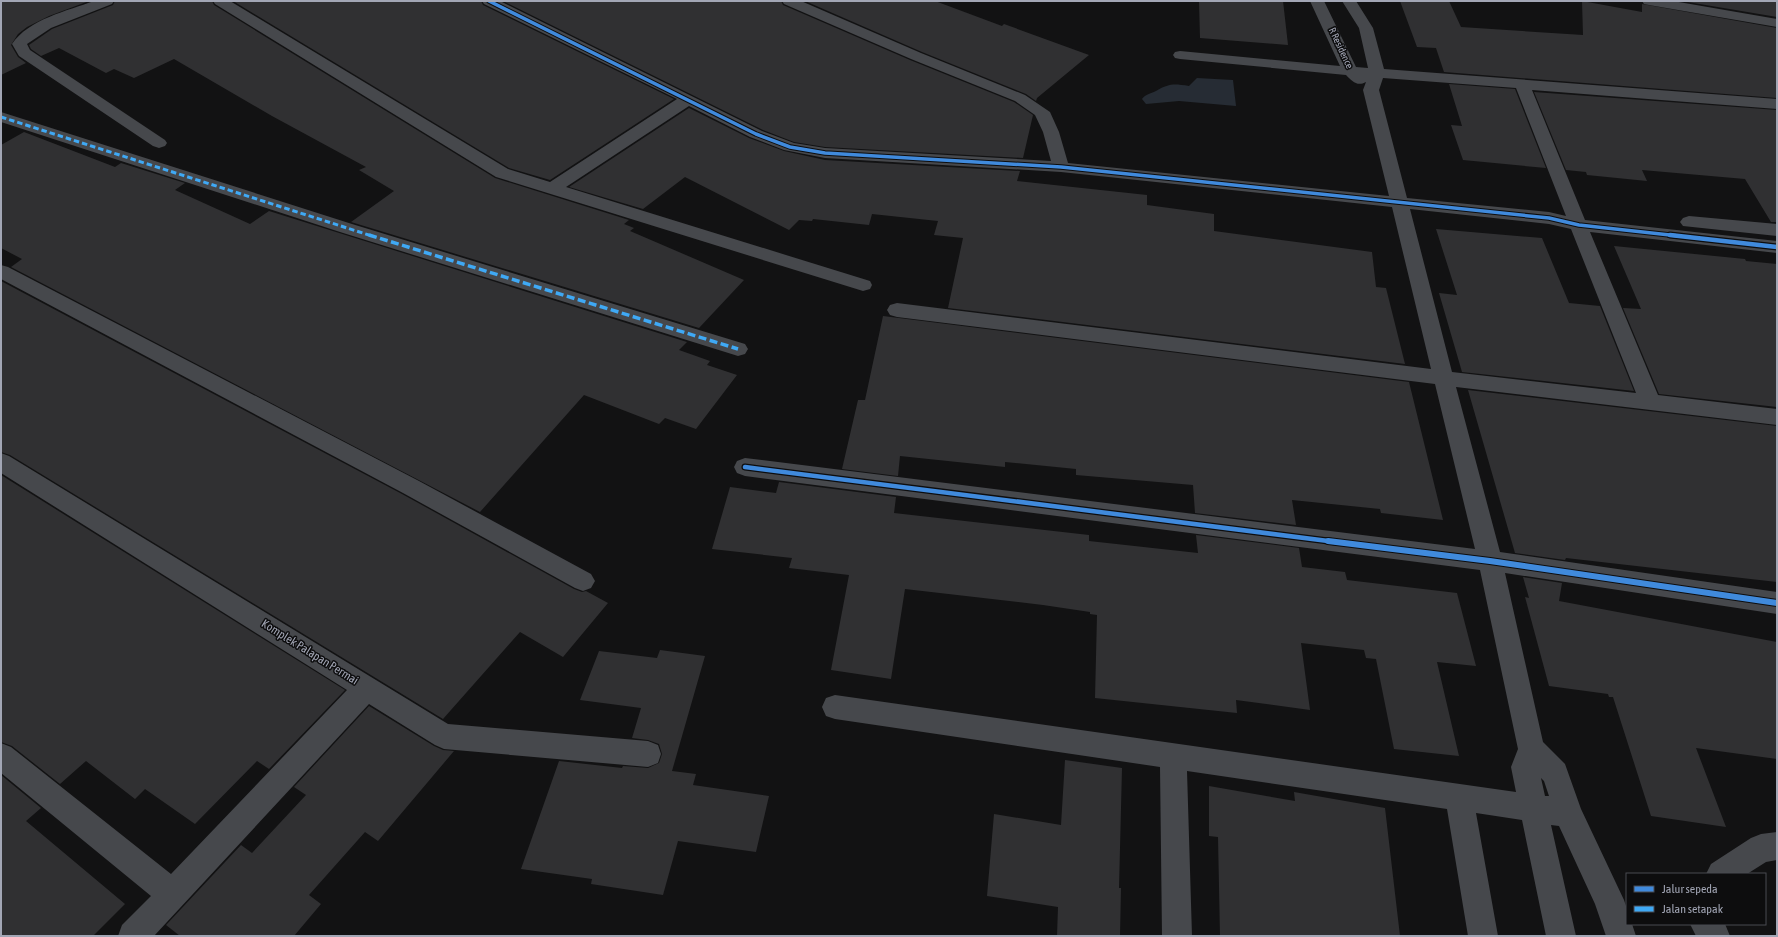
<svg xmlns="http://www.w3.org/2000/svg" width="1778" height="937" viewBox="0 0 1778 937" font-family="'Asap Condensed',sans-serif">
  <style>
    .water { fill: #262c34 }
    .building { fill: #303032 }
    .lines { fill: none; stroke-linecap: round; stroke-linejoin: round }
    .street { fill: #46484c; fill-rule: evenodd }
    .quiet-far1 { stroke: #3fa9f5; stroke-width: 3; stroke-dasharray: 5.5 3; stroke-linecap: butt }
    .quiet { stroke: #3fa9f5; stroke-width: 3.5; stroke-dasharray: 8 3.5; stroke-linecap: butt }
    .cycleway-far2-casing { stroke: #0d0d0e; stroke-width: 5.5 }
    .cycleway-far1-casing { stroke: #0d0d0e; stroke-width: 7 }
    .cycleway-casing { stroke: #0d0d0e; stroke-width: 8 }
    .cycleway-far2 { stroke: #408adc; stroke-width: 3.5 }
    .cycleway-far1 { stroke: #408adc; stroke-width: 4.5 }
    .cycleway { stroke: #408adc; stroke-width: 6 }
    .labels { text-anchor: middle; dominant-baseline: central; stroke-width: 3; stroke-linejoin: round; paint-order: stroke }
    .far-street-label { font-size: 10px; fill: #a2a6b5; stroke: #0d0d0e }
    .street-label { font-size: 12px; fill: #a2a6b5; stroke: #0d0d0e }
  </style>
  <rect width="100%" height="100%" fill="#121213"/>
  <path class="water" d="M1197,78L1233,80L1236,106L1179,101L1146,104L1142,99C1146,94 1150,94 1156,91C1170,83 1174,84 1189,86Z"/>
  <g class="building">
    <polygon points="1,1 89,1 49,16 27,27 18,34 11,45 18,57 26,63 1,75"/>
    <polygon points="115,1 212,1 214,5 495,178 629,220 624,224 634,228 630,231 744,280 699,328 351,222 394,191 359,170 366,167 272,116 174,59 134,78 114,69 106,73 59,48 41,56 31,49 29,45 52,29 113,5"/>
    <polygon points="233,1 481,1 483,5 674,99 550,180 509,168"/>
    <polygon points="503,1 781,1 783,5 910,60 1014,102 1033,115 1023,158 825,147 794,142 763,130"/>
    <polygon points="805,1 935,1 1002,26 1004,24 1089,55 1037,98 1036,101 1026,94 922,52"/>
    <polygon points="1199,1 1283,1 1288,45 1200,38"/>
    <polygon points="1400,1 1449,1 1461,27 1583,35 1582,1 1642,12 1642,4 1777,28 1777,98 1444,72 1436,48 1417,47"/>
    <polygon points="1682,1 1777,1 1777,17"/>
    <polygon points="1449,84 1515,89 1546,168 1463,160 1451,125 1462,126"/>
    <polygon points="1534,92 1777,110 1777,222 1771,222 1745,179 1642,170 1647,181 1587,175 1586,172 1566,170"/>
    <polygon points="689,108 749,138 784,151 825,160 1020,171 1017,181 1147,195 1147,205 1214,214 1214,231 1372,252 1376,287 1386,288 1405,364 948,308 963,238 934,235 938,221 872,214 869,225 813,219 812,221 799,220 789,230 685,177 643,209 569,187"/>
    <polygon points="24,132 115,167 121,163 185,183 175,190 250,224 269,211 687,342 679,350 710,361 707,365 737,375 696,429 665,418 659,424 584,395 480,512 11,267 22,259 1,248 1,145"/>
    <polygon points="1436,229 1542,238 1569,303 1600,306 1634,391 1462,372 1439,293 1457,295"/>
    <polygon points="1614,246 1745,259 1746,261 1777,264 1777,407 1659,394 1623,308 1641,309"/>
    <polygon points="1,281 402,494 574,589 582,592 586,591 608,603 563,657 520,632 443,719 10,455 1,452"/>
    <polygon points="883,316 1409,382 1443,520 1381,513 1380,509 1292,500 1296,525 1195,513 1193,485 1076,475 1076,469 1005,462 1005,467 900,456 898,476 842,469 858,400 865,400"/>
    <polygon points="1468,390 1777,426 1777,582 1566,558 1565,560 1515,553"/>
    <polygon points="1,475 345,690 269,769 257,761 195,824 145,789 135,799 86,761 60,784 12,746 1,742"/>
    <polygon points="779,482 896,497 894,513 1089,535 1089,541 1198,553 1196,535 1299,548 1302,567 1345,572 1347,580 1457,593 1476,666 1437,662 1459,756 1394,749 1376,659 1366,658 1364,650 1301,643 1310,710 1236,700 1237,713 1095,698 1097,615 1090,614 1090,612 1043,605 905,589 891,679 831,670 849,575 789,568 792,558 712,549 730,487 776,493"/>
    <polygon points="1523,577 1562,583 1559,601 1777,642 1777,759 1696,748 1726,827 1651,816 1613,697 1609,697 1608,694 1549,686 1525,597 1529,598"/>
    <polygon points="660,650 705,656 672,771 696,774 693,785 769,796 756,852 678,841 663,895 591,884 592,879 521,869 559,761 622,768 623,766 648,768 659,763 662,754 659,744 648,740 632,738 641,708 580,700 599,651 657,658"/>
    <polygon points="369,706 434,746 443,750 454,751 378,841 365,832 309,895 321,904 294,936 180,936 166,925 241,845 252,853 306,795 294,787"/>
    <polygon points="1065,760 1122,768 1119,888 1121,888 1120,936 1057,936 1058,907 987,896 994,814 1061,825"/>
    <polygon points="1,775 41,808 26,821 125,904 93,936 1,936"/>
    <polygon points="1209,786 1295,801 1294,792 1385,808 1400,936 1220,936 1218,837 1209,836"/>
  </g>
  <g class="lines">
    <g class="street">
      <path d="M94,1H114L112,4L51,28L27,44L30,50L165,140L167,143L165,146L159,148L153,146L19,56L12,44C29,19 67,11 94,1Z"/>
      <path d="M213,1H230L508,169L550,182L677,99L484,4L482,1H500L762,131L794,143L825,148L1051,161L1043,132L1035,115L1015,101L911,59L784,4L782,1H801L921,53L1025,95L1050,112L1059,132L1068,163L1389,196L1363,90L1366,82C1357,87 1352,81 1346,75L1180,59L1175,58L1173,55L1175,52L1180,51L1340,66L1310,1H1324L1356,67L1368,68L1359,28L1342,1H1356L1373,28L1384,69L1777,99V109L1532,90L1585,220L1777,241V253L1590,232L1658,395L1777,409V425L1456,387L1500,552L1777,592V614L1505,573L1543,742L1565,764L1581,809L1624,900L1627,909V924H1632L1636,936H1606L1595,904L1559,826L1551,825L1576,936H1546L1522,820L1476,813L1498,936H1468L1447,809L1187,771L1192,936H1162L1160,767L835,719L826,716L822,707L826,698L835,695L1516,792L1511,767L1518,749L1480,570L745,476L737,473L734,467L737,461L745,458L1475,549L1435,384L897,317L890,315L887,310L890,305L897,303L1431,369L1392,207L1061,172L825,158L784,150L750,137L689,106L566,187L870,281L872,285L870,289L863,291L496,177L215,4ZM1383,78L1516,88L1566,216L1549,212L1407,198L1379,90ZM1410,209L1549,224L1571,229L1636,393L1452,372ZM1541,778L1544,781L1549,796H1545Z"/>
      <polygon points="1642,1 1673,1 1777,19 1777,27 1649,5 1644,4"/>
      <polygon points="1,112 352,224 745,344 748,349 745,354 738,356 340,232 1,122"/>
      <polygon points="1689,216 1777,224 1777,236 1683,226 1680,222 1683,218"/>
      <polygon points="1,265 8,267 419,481 591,574 595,581 591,588 583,591 575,588 403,493 1,279"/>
      <polygon points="1,453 9,456 448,724 648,741 658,745 661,754 658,763 648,767 444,749 435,745 369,704 154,936 118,936 122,925 151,896 1,773 1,743 11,747 171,874 347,690 1,473"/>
      <polygon points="1777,832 1777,860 1766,862 1747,874 1706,874 1711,864 1751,838 1761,834"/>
      <polygon points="1690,924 1725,924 1730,936 1696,936"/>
    </g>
    <polyline class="quiet-far1" points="1,117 372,236"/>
    <polyline class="quiet" points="369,235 738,349"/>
    <g class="cycleway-far2-casing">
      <polyline id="cycleway-far2" points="489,1 756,134 790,147 825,153 1061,167 1549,218 1579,225 1679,236"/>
    </g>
    <g class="cycleway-far1-casing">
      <g id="cycleway-far1">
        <polyline points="1670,235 1777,247"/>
        <polyline points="745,467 1336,542"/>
      </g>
    </g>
    <g class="cycleway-casing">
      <polyline id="cycleway" points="1328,541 1490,561 1777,603"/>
    </g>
    <use href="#cycleway-far2" class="cycleway-far2"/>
    <use href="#cycleway-far1" class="cycleway-far1"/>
    <use href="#cycleway" class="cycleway"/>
  </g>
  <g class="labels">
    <g class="far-street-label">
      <text transform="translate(1341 48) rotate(65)">R Residence</text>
    </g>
    <g class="street-label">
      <text transform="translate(310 652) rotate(32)">Komplek Palapan Permai</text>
    </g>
  </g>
  <rect width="1778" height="937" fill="none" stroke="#a2a6b5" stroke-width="4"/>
  <rect x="1626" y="873" width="140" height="52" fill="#0d0d0e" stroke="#494a51"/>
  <rect x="1634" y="886" width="20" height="6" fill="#408adc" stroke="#494a51"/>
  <text x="1662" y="893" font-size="12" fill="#a2a6b5">Jalur sepeda</text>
  <rect x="1634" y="906" width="20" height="6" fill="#3fa9f5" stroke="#494a51"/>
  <text x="1662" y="913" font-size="12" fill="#a2a6b5">Jalan setapak</text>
</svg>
